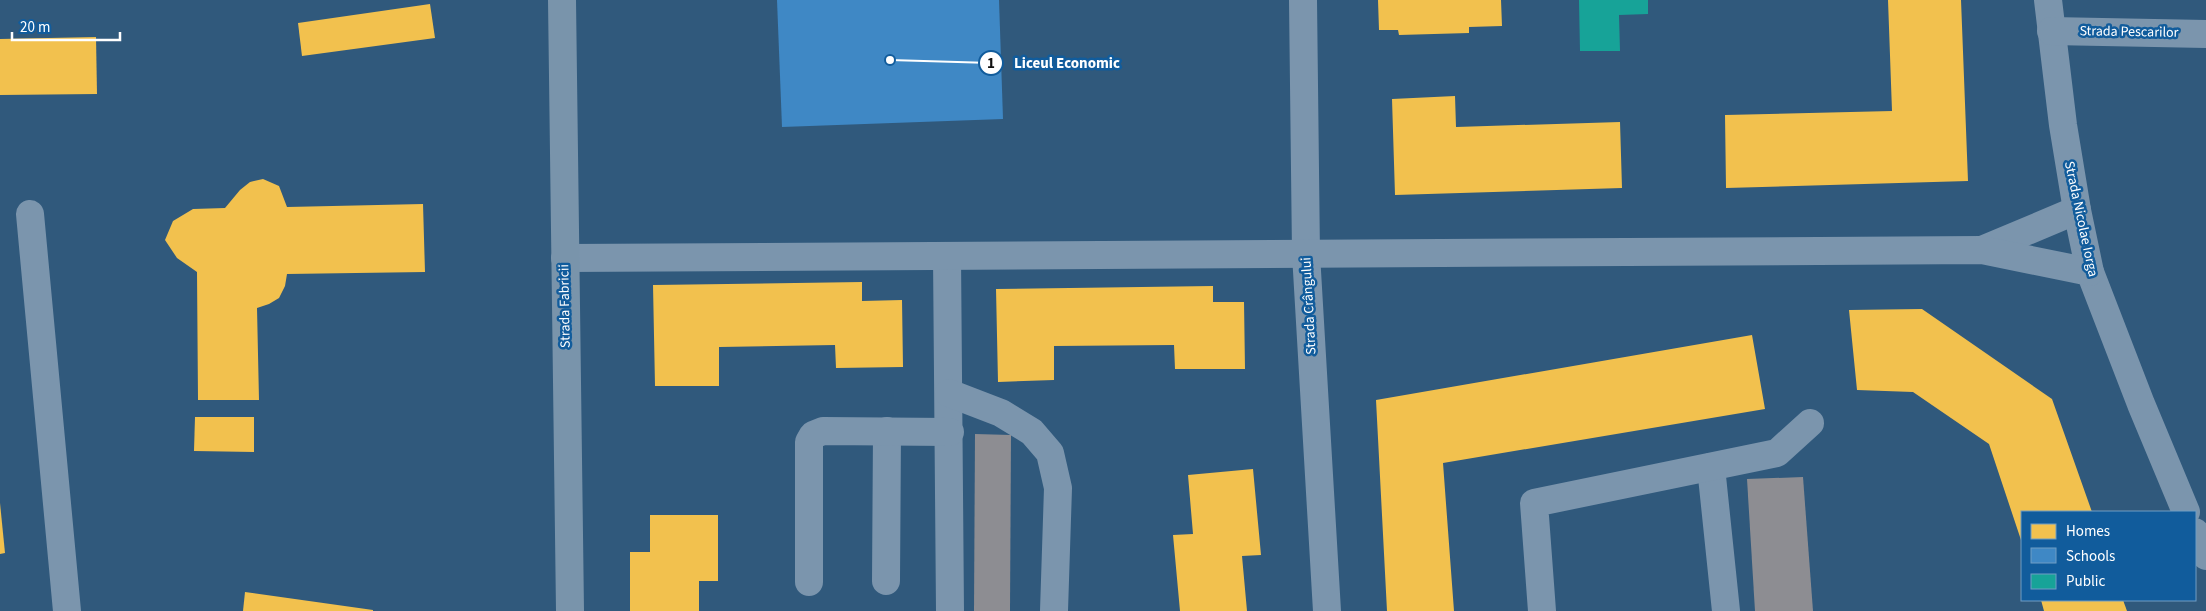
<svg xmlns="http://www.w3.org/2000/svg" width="2206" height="611" viewBox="0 0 2206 611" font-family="'Source Sans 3',sans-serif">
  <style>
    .homes { fill: #f2c14e }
    .schools { fill: #3f88c5 }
    .public { fill: #17a398 }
    .industry { fill: #8d8d92 }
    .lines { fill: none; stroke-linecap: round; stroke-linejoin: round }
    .minor { stroke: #7b95ad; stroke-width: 28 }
    .major { stroke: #7994ab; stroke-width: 28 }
    .labels { text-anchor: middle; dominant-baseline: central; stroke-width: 5; stroke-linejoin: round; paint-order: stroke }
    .street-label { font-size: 14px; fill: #fff; stroke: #115c9c }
    .leader { fill: none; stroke: #fff; stroke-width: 2 }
    .callout-dot { fill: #fff; stroke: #115c9c; stroke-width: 2 }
    .mark-label { font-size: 15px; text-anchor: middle; font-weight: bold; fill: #111 }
    .callout-label { font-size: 15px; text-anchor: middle; font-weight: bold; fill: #fff; stroke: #115c9c; stroke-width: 5; stroke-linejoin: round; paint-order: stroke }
  </style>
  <rect width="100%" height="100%" fill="#30597c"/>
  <g class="homes">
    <polygon points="1378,0 1501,0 1502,26 1469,27 1469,33 1399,35 1398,30 1379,30"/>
    <polygon points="1888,0 1961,0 1968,181 1726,188 1725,115 1892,111"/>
    <polygon points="430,4 435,38 302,56 298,23"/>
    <polygon points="96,37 97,94 0,95 0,39"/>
    <polygon points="1455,96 1456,127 1620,122 1622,188 1395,195 1392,99"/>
    <polygon points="263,179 279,186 287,207 423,204 425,272 287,274 285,286 279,298 269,304 257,308 259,400 198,400 197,272 177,258 165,240 173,221 193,209 225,208 240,190 250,182"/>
    <polygon points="862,282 862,301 902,300 903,367 836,368 835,345 719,347 719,386 655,386 653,285"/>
    <polygon points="1213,286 1213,302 1244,302 1245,369 1175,369 1174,345 1054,346 1054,380 998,382 996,289"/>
    <polygon points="1922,309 2052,399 2092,512 2022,512 2022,543 1989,444 1913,392 1857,390 1849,310"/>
    <polygon points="1752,335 1765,409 1443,463 1454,611 1387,611 1376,400"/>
    <polygon points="195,417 254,417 254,452 194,451"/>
    <polygon points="1253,469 1261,555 1242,556 1247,611 1180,611 1173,535 1193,534 1188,475"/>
    <polygon points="0,503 5,553 0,554"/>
    <polygon points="650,515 718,515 718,581 699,581 699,611 630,611 630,552 650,552"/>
    <polygon points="245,592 373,610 373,611 243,611"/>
    <polygon points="2041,600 2123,600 2127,611 2044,611"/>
  </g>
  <polygon class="schools" points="777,0 999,0 1003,119 782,127"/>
  <polygon class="public" points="1579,0 1648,0 1648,14 1619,15 1620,51 1580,51"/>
  <g class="industry">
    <polygon points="975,434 1011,435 1010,611 974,611"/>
    <polygon points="1803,477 1813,611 1755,611 1747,479"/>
  </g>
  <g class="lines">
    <g class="minor">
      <polyline points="1303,0 1306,254 1327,611"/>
      <polyline points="2048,0 2063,125 2077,210 2090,272 2141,404 2186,512"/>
      <polyline points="2051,31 2206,34"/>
      <polyline points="30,214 67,611"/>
      <polyline points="1982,250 2077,210"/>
      <polyline points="947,256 950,611"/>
      <polyline points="565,258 1982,250 2090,272"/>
      <polyline points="949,393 1001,413 1032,432 1050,453 1058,488 1054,611"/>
      <polyline points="1711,467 1726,611"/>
      <polyline points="2195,532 2206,556"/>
      <polyline points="886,581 887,431"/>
      <polyline points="809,582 809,442 813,435 823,431 950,432"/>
      <polyline points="1542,611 1534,503 1777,453 1810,423"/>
    </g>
    <polyline class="major" points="562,0 570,611"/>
  </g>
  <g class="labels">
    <g class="street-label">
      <text transform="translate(2129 32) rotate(1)">Strada Pescarilor</text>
      <text transform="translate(2081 219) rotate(78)">Strada Nicolae Iorga</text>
      <text transform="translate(565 306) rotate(-91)">Strada Fabricii</text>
      <text transform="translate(1309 306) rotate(-93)">Strada Crângului</text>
    </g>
  </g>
  <path class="leader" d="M890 60L991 63"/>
  <g class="callout-dot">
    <circle cx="890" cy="60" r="5"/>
    <circle cx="991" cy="63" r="12"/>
  </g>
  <g class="mark-label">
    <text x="991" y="68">1</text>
  </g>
  <g class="callout-label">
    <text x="1067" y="68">Liceul Economic</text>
  </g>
  <rect x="2021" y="511" width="175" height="90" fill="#115c9c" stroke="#709dc4"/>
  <rect x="2031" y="524" width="25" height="15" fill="#f2c14e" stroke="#709dc4"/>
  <text x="2066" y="536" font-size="15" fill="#ffffff">Homes</text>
  <rect x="2031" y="548" width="25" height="15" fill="#3f88c5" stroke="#709dc4"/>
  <text x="2066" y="561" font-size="15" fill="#ffffff">Schools</text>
  <rect x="2031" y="574" width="25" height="15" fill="#17a398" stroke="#709dc4"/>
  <text x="2066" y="586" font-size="15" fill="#ffffff">Public</text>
  <path d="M12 32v8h108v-8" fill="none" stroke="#ffffff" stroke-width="2.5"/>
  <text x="20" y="32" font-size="15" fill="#ffffff" stroke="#115c9c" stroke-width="4" paint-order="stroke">20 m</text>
</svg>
